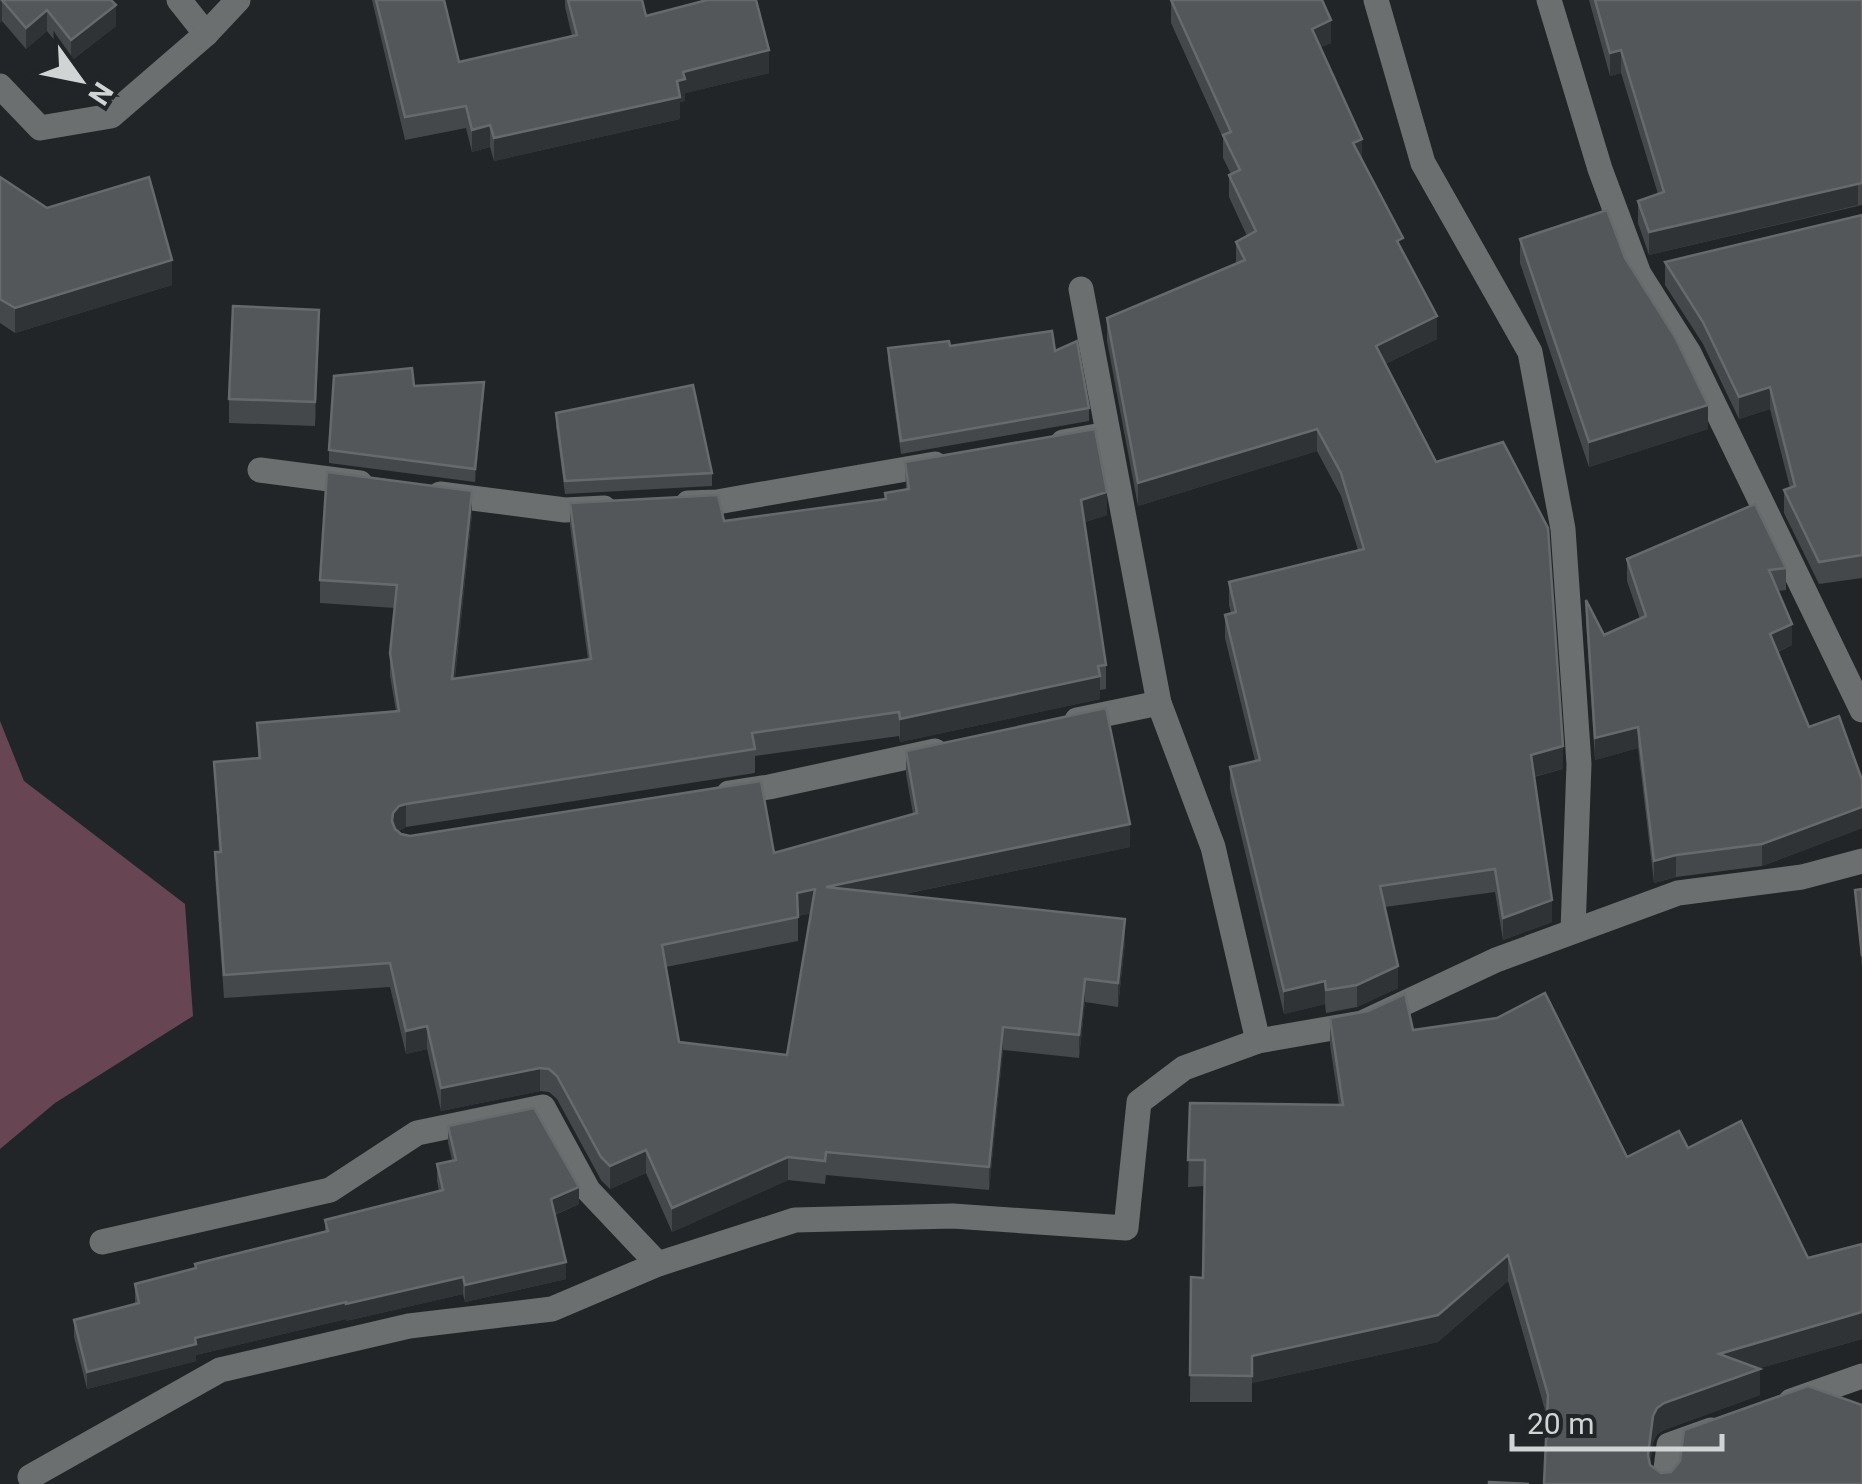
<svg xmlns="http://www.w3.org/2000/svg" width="1862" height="1484" viewBox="0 0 1862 1484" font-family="Roboto,sans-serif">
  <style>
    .forest { fill: #684552 }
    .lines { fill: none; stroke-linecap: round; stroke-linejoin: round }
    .minor { stroke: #6c6f70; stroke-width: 25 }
    .wall { fill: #44484a; fill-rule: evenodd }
    .shaded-wall { fill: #2f3336 }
    .building { fill: #535759; stroke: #676a6d; stroke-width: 2.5; fill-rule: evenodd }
  </style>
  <rect width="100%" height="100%" fill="#212527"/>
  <polygon class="forest" points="0,721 24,781 185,904 193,1016 55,1103 0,1149"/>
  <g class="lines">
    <g class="minor">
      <polyline points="179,0 206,34"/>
      <polyline points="1376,0 1423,163 1530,352 1563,529 1579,764 1573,930"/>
      <polyline points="1549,0 1600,169 1639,274 1689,353 1862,710"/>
      <polyline points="0,86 40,128 111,116 206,34 238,0"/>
      <polyline points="1081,289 1159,703 1213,847 1258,1041"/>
      <polyline points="1063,442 1108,434"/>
      <polyline points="260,470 360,483"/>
      <polyline points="440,494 565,510 604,508"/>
      <polyline points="688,503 717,502 935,464"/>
      <polyline points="1077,720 1159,703"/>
      <polyline points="729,793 769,787 935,751"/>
      <polyline points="102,1242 330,1190 417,1133 543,1107 588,1190 658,1264"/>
      <polyline points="1791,1401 1862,1376"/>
      <polyline points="30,1477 220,1370 409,1326 552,1309 658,1264 795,1220 953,1216 1126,1228 1139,1102 1184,1068 1258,1041 1362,1023 1496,960 1678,893 1802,877 1862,861"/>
      <polyline points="1664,1484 1669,1445 1711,1430"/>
    </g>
  </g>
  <g class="wall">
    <polygon points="0,0 116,26 71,61 47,31 26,49 2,21"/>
    <polygon points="372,0 444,0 459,62 572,36 565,7 565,0 642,0 646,16 769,73 685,93 685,101 680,102 680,119 494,161 490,147 472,152 466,128 405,140"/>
    <polygon points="1171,0 1331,43 1321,47 1362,161 1403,252 1437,339 1385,364 1563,742 1563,769 1534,777 1552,922 1503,940 1495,892 1385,907 1398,988 1357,1007 1326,1013 1325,1004 1284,1014 1230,789 1230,767 1255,761 1225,638 1225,615 1231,613 1229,605 1229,582 1358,550 1341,496 1317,451 1138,506 1107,341 1107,318 1236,264 1236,242 1247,236 1229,197 1229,175 1231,174 1223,158 1223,138 1171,23"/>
    <polygon points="1589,0 1862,0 1862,205 1649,255 1638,223 1638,201 1658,194 1621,73 1610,76"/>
    <polygon points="0,177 47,208 172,285 15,333 0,323"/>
    <polygon points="1862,215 1862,578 1819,584 1784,513 1784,490 1790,488 1770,409 1739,419 1703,344 1665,285 1665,262"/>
    <polygon points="1520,239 1708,429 1589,467 1520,263"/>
    <polygon points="319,334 315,426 229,423 229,399"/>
    <polygon points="950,346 1055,351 1089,408 1089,421 901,454 888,361 888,348"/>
    <polygon points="414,386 484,395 475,482 329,463 329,450"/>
    <polygon points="556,413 712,473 712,486 565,494 556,426"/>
    <path d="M905,462L1107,515L1085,522L1106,665V689L1100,690V699L900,742L899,736L755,756V773L406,827L398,831L401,834L410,836L774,853L913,814L906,774V751L1130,847L900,895L1125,942L1118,1007L1085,1002L1079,1058L1003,1050L989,1190L826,1175L825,1184L788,1180L672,1232L646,1173L610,1189L601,1180L557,1099L549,1092L540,1091L441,1111L427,1049L406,1054L390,987L224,998L215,875V852H219L214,762L258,758L257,723L396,711L390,676V653L395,608L320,603V580L472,514L455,678L588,660L570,526V503L724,521L885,499V493L906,490ZM811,913L787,1055L679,1042L666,967L798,941V916Z"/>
    <polygon points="1627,559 1786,568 1786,590 1778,591 1792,645 1778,652 1809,727 1862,780 1862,828 1762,866 1676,877 1654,883 1638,748 1595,760 1586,622 1586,600 1604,635 1640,619 1627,581"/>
    <polygon points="1862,889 1862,968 1855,890"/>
    <polygon points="1330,1018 1413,1030 1627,1157 1688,1148 1808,1258 1862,1339 1760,1368 1760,1395 1664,1430 1657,1434 1653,1443 1650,1465 1661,1473 1862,1484 1544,1484 1547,1417 1508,1281 1438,1342 1252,1383 1252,1402 1190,1402 1191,1277 1203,1278 1205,1186 1188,1187 1190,1103 1339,1105 1330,1045"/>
    <polygon points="448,1126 579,1204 555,1215 566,1279 465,1302 463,1294 346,1321 346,1319 196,1355 196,1361 87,1389 74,1337 74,1320 135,1304 135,1284 195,1268 325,1231 325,1220 439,1191 437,1181 437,1164 452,1160 448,1143"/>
  </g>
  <g class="shaded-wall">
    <polygon points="2,0 2,21 0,23 0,2"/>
    <polygon points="116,5 116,26 71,61 71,40"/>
    <polygon points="47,10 47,31 26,49 26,28"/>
    <polygon points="1331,20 1331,43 1312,51 1312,29"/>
    <polygon points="769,50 769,73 685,93 685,101 680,102 680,119 494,161 494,138 677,81 683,72"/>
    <polygon points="1621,50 1621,73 1610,76 1610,53"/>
    <polygon points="490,125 490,147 472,152 472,130"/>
    <polygon points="1362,139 1362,162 1353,143"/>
    <polygon points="1858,183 1858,205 1649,255 1649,232"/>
    <polygon points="172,260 172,285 15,333 15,308"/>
    <polygon points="319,310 319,334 315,426 315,402"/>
    <polygon points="1437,316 1437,339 1376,368 1376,346"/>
    <polygon points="484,382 484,395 475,482 475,469"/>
    <polygon points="1770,387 1770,409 1739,419 1739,397"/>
    <polygon points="1708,405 1708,429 1589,467 1589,442"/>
    <polygon points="1317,429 1317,451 1138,506 1138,483"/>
    <polygon points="472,491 472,514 452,702 452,679"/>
    <polygon points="1107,492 1107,515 1081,523 1081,500"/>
    <polygon points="1792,624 1792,645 1770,655 1770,634"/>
    <polygon points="1100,676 1100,699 900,742 900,719"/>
    <polygon points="1638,727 1638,748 1595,760 1595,738"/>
    <polygon points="1563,746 1563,769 1531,777 1531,755"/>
    <polygon points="406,804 406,827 399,830 393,836 392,821 393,813 399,806"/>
    <polygon points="1862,807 1862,828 1762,866 1762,844"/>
    <polygon points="1130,824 1130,847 826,910 826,887"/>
    <polygon points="1676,855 1676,877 1654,883 1654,861"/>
    <polygon points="815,889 815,913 797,916 797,893"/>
    <polygon points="1552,900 1552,922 1503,940 1503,918"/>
    <polygon points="1125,919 1125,942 1118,1007 1118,983"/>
    <polygon points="1398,966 1398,988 1357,1007 1357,985"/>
    <polygon points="1085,979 1085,1002 1079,1058 1079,1035"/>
    <polygon points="1325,981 1325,1004 1284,1014 1284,991"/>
    <polygon points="427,1026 427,1049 406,1054 406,1031"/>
    <polygon points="1003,1027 1003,1050 989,1190 989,1167"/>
    <polygon points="540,1068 540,1091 441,1111 441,1088"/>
    <polygon points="646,1150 646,1173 610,1189 610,1166"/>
    <polygon points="788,1157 788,1180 672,1232 672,1208"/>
    <polygon points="579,1187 579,1204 551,1216 551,1199"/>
    <polygon points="1508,1255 1508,1281 1438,1342 1252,1383 1252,1402 1252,1356"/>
    <polygon points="566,1262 566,1279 465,1302 465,1285"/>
    <polygon points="463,1277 463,1294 346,1321 346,1304"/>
    <polygon points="346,1302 346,1319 196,1355 196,1361 87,1389 87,1372 195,1338"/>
    <polygon points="1862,1312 1862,1339 1719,1380 1719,1354"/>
    <polygon points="1760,1369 1760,1395 1664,1430 1657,1434 1653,1443 1648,1482 1648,1455 1653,1416 1657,1408 1664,1403"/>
  </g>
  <g class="building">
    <polygon points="2,0 111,0 116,5 71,40 47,10 26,28"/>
    <polygon points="376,0 444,0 459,62 577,35 568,0 642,0 646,16 707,0 756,0 769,50 683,72 685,79 677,81 680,97 494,138 490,125 472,130 466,106 405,117"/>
    <polygon points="1171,0 1322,0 1331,20 1312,29 1362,139 1353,143 1403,238 1397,241 1437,316 1376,346 1436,462 1503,442 1548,528 1563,746 1531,755 1552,900 1503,918 1495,869 1380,886 1398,966 1357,985 1326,990 1325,981 1284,991 1230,767 1260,760 1225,615 1236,612 1229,582 1364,549 1341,473 1317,429 1138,483 1107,318 1245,260 1236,242 1256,231 1229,175 1240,170 1223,135 1231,132"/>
    <polygon points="1595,0 1862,0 1862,183 1649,232 1638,201 1664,192 1621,50 1610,53"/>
    <polygon points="0,177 47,208 149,177 172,260 15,308 0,299"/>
    <polygon points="1607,210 1625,258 1675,337 1708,405 1589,442 1520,239"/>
    <polygon points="1862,215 1862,555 1819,562 1784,490 1795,486 1770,387 1739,397 1703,322 1665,262"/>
    <polygon points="233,306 319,310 315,402 229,399"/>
    <polygon points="1052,331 1055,351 1077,341 1089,408 901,441 888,348 949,341 950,346"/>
    <polygon points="412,368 414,386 484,382 475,469 329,450 334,376"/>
    <polygon points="693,385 712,473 565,481 556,413"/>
    <path d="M1095,429L1107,492L1081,500L1106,665L1098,666L1100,676L900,719L899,712L752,733L755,749L406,804L399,806L393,813L392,821L395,829L401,834L410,836L761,781L774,853L917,813L906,751L1106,708L1130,824L826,887L1125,919L1118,983L1085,979L1079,1035L1003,1027L989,1167L826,1152L825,1161L788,1157L672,1208L646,1150L610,1166L601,1157L557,1076L549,1069L540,1068L441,1088L427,1026L406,1031L390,963L224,975L215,852H221L214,762L260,758L257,723L399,711L390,653L397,585L320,580L327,472L472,491L452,679L591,659L570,503L718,495L724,521L886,499L885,493L909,489L905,462ZM815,889L787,1055L679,1042L662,945L798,917L797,893Z"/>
    <polygon points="1755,504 1786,568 1769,570 1792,624 1770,634 1809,727 1839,716 1862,780 1862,807 1762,844 1676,855 1654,861 1638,727 1595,738 1586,600 1604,635 1646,616 1627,559"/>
    <polygon points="1862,889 1862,956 1855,890"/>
    <polygon points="1545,993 1627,1157 1679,1131 1688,1148 1741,1121 1808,1258 1862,1244 1862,1312 1719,1354 1760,1369 1664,1403 1657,1408 1653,1416 1648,1455 1650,1465 1661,1473 1671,1472 1680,1461 1684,1430 1808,1386 1862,1405 1862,1484 1544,1484 1548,1395 1508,1255 1438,1315 1252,1356 1252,1376 1190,1375 1191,1277 1203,1278 1205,1160 1188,1160 1190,1103 1343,1105 1330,1018 1368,1011 1405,994 1413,1030 1497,1018"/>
    <polygon points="534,1108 579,1187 551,1199 566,1262 465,1285 463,1277 346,1304 346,1302 195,1338 196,1344 87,1372 74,1320 139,1303 135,1284 196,1268 195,1264 328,1231 325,1220 443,1190 437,1164 456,1160 448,1126"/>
    <polygon points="1489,1482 1529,1484 1489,1484"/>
  </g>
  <g transform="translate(80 80) rotate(123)" stroke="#212527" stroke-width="8" paint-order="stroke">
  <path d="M0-8L18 38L0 25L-18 38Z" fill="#d1d4d5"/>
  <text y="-15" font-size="28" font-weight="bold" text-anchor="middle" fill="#d1d4d5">N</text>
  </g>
  <path d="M1512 1434v15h210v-15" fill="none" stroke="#d1d4d5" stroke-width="5"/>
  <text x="1527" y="1434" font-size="30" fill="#d1d4d5" stroke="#212527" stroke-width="8" paint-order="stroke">20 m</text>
</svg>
